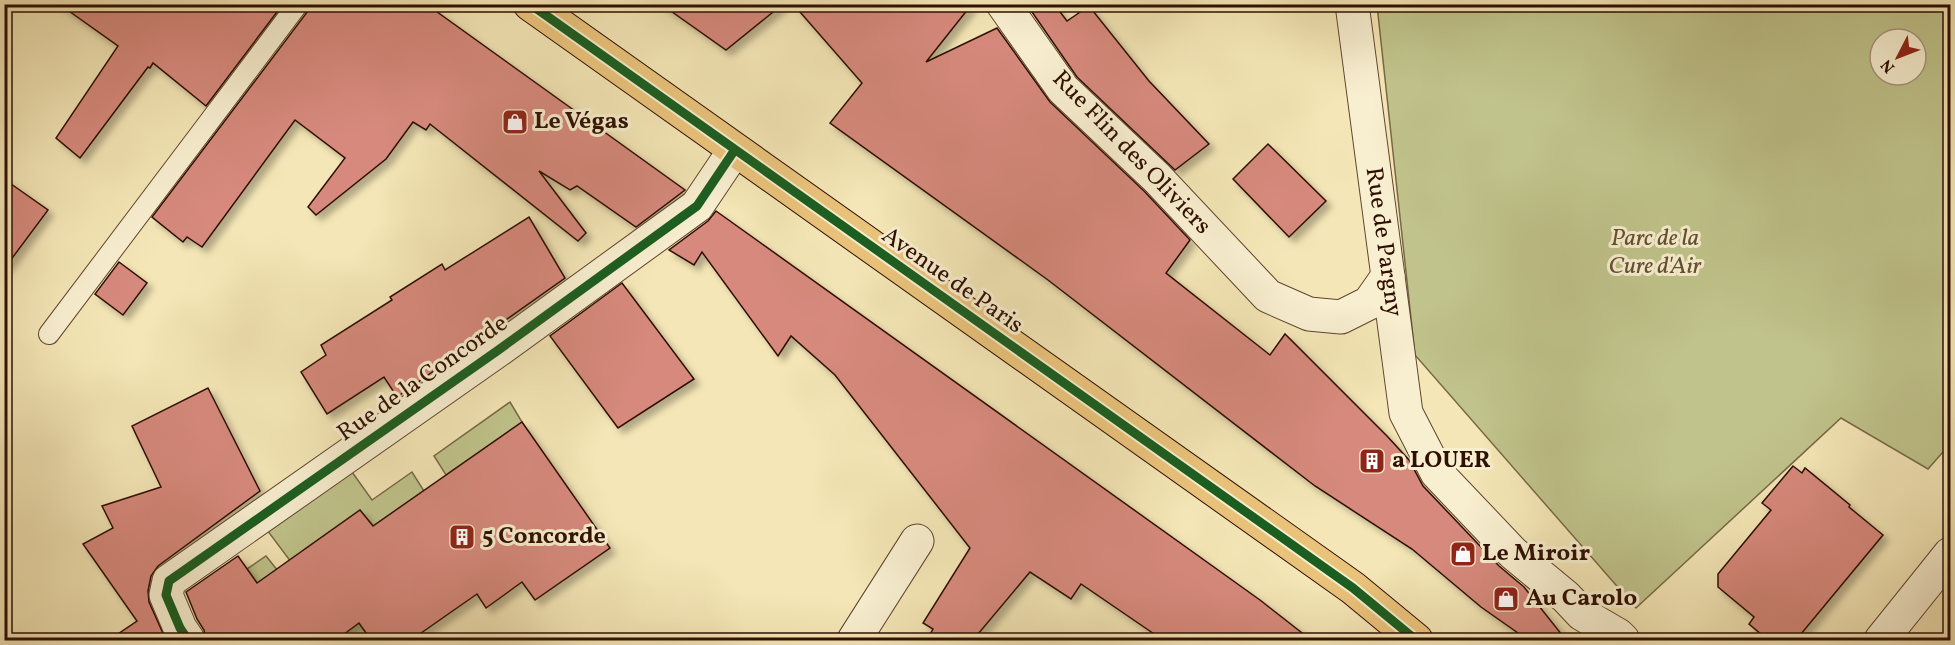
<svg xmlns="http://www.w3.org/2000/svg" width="1955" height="645" viewBox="0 0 1955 645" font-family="Vollkorn,serif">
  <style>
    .green { fill: #c0c38b; stroke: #786946; stroke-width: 1.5; fill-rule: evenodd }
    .building { fill: #d6897b; stroke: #2f0f02; stroke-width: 1.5; filter: url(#shadow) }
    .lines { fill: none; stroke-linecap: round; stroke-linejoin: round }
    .lane-casing { stroke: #60452f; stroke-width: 22 }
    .street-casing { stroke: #60452f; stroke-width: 35 }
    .primary-casing { stroke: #2f0f02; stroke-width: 35 }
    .lane { stroke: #f8efd0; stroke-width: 20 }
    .street { stroke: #f8efd0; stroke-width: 33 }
    .primary { stroke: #eac37b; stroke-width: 33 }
    .cycleway-casing { stroke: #f8efd0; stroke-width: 13 }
    .cycleway { stroke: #1b5e20; stroke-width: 9 }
    .labels { text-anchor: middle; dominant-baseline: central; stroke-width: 6; stroke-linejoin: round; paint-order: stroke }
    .poi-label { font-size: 24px; font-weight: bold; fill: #2f0f02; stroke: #f8efd0; text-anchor: start }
    .street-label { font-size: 24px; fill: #2f0f02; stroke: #f8efd0 }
    .park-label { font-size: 24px; font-style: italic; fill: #624e32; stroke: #f8efd0 }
  </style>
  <defs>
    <filter id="shadow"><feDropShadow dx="5.5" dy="5.5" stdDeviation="3" flood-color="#0004"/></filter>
  </defs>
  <rect width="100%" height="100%" fill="#f4e6b6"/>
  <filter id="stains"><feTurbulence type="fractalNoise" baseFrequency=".00333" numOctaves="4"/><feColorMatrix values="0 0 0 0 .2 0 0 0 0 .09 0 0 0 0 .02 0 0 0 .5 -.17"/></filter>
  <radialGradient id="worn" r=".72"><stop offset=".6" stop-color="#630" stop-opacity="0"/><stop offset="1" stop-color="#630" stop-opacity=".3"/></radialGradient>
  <g class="green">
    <path d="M1377,5H1950V444L1928,469L1841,418L1636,608L1415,355ZM1880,39H1916V75H1880Z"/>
    <polygon points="510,402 522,422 446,475 434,456"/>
    <polygon points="352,472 372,500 412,472 424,491 373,526 360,510 305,549 297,570 267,530"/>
    <polygon points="266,556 290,586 340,636 359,623 371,640 297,640 247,569"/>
  </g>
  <g class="building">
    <polygon points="59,4 283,4 206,106 153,63 150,68 148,67 80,158 56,138 118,46"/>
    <polygon points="310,4 426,4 685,190 636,227 577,186 570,190 539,171 586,233 578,241 430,124 426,130 413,122 386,159 316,215 308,207 345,158 295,120 202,247 187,237 183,242 152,217 308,11"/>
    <polygon points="661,4 783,4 726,50"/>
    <polygon points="793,4 972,4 926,62 997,28 1050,102 1144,191 1190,240 1166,273 1270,355 1285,334 1387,436 1409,460 1423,486 1499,566 1524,587 1566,640 1528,640 1481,607 1412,549 1315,486 1048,280 830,123 862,83"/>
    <polygon points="1047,4 1054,4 1067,21 1089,6 1149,81 1209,144 1175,170 1077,77 1032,12"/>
    <polygon points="1268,144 1326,201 1289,237 1233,179"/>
    <polygon points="4,179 48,210 4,269"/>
    <polygon points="716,211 1260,600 1311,640 1163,640 1081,584 1071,599 1030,572 973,640 927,640 933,629 923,623 970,548 835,375 791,336 778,356 702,252 694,265 669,250 708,221"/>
    <polygon points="529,217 565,278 397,397 384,377 327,414 301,372 326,355 321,345 392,300 390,297 442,264 445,270"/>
    <polygon points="119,262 147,283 123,315 95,294"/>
    <polygon points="622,283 694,379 618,428 550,336"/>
    <polygon points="208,388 260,491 158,566 151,576 148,591 149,602 166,640 109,640 137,621 83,544 113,528 102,506 161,487 132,426"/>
    <polygon points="522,422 610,548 535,600 522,582 486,608 477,594 411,640 371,640 359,623 336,640 206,640 204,630 197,619 186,592 238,556 257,583 360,510 373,526"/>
    <polygon points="1793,466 1802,473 1805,468 1850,505 1849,507 1883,535 1796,640 1768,640 1749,624 1754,617 1718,587 1718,574 1771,510 1762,503"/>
  </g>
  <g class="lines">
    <g class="lane-casing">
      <polyline id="lane" points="49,334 298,4"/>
    </g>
    <g class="street-casing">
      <g id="street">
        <polyline points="1003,4 1063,89 1157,178 1268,296 1309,314 1341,317 1369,303 1388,276"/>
        <polyline points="1352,4 1406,413 1437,473 1513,553 1566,597 1582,614 1618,635 1623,640"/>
        <polyline points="188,640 180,628 166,595 169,581 497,351 697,206 734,151"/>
        <polyline points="854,640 917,541"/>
        <polyline points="1881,640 1950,554"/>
      </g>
    </g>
    <g class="primary-casing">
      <polyline id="primary" points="530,4 1353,588 1416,640"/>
    </g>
    <use href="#lane" class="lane"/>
    <use href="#street" class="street"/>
    <use href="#primary" class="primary"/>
    <g class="cycleway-casing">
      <g id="cycleway">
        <polyline points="530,4 1353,588 1416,640"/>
        <polyline points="188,640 180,628 166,595 169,581 497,351 697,206 734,151"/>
      </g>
    </g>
    <use href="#cycleway" class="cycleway"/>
  </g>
  <defs>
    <g id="shop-square" transform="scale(1.35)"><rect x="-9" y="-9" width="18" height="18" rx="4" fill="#8f2418" stroke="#f8efd0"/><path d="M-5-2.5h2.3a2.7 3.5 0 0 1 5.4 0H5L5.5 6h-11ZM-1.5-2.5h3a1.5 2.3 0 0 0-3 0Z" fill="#fff"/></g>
    <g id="building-square" transform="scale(1.35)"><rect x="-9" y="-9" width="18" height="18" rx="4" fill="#8f2418" stroke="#f8efd0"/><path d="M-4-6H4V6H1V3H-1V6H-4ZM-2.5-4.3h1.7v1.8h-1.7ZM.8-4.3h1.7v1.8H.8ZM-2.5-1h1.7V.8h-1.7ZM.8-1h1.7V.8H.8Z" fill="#fff"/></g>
  </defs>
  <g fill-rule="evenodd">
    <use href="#shop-square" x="515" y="122"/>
    <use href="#building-square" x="1372" y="461"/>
    <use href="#building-square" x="462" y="537"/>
    <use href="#shop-square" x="1463" y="554"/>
    <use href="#shop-square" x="1506" y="599"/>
  </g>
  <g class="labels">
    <g class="poi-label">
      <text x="534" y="122">Le Végas</text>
      <text x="1392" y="461">a LOUER</text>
      <text x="482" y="537">5 Concorde</text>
      <text x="1482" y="554">Le Miroir</text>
      <text x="1526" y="599">Au Carolo</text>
    </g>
    <g class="street-label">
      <text transform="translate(1131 153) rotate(46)">Rue Flin des Oliviers</text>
      <text transform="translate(1383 242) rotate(82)">Rue de Pargny</text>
      <text transform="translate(952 281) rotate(35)">Avenue de Paris</text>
      <text transform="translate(423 379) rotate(-35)">Rue de la Concorde</text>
    </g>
    <g class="park-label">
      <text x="1655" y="239">Parc de la<tspan x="1655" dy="28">Cure d'Air</tspan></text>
    </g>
  </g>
  <rect width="1955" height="645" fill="none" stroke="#f4e6b6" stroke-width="24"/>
  <rect x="6" y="6" width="1943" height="633" fill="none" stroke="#2f0f02" stroke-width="3"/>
  <rect x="12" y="12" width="1931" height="621" fill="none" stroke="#2f0f02" stroke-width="1.5"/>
  <g transform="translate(1898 57) rotate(228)"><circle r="28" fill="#f8efd0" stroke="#a8957e" stroke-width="1.5"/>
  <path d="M0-4.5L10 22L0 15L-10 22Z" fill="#8f2418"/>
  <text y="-9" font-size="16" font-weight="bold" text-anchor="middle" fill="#2f0f02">N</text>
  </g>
  <rect width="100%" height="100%" filter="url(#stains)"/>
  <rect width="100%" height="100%" fill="url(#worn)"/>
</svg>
